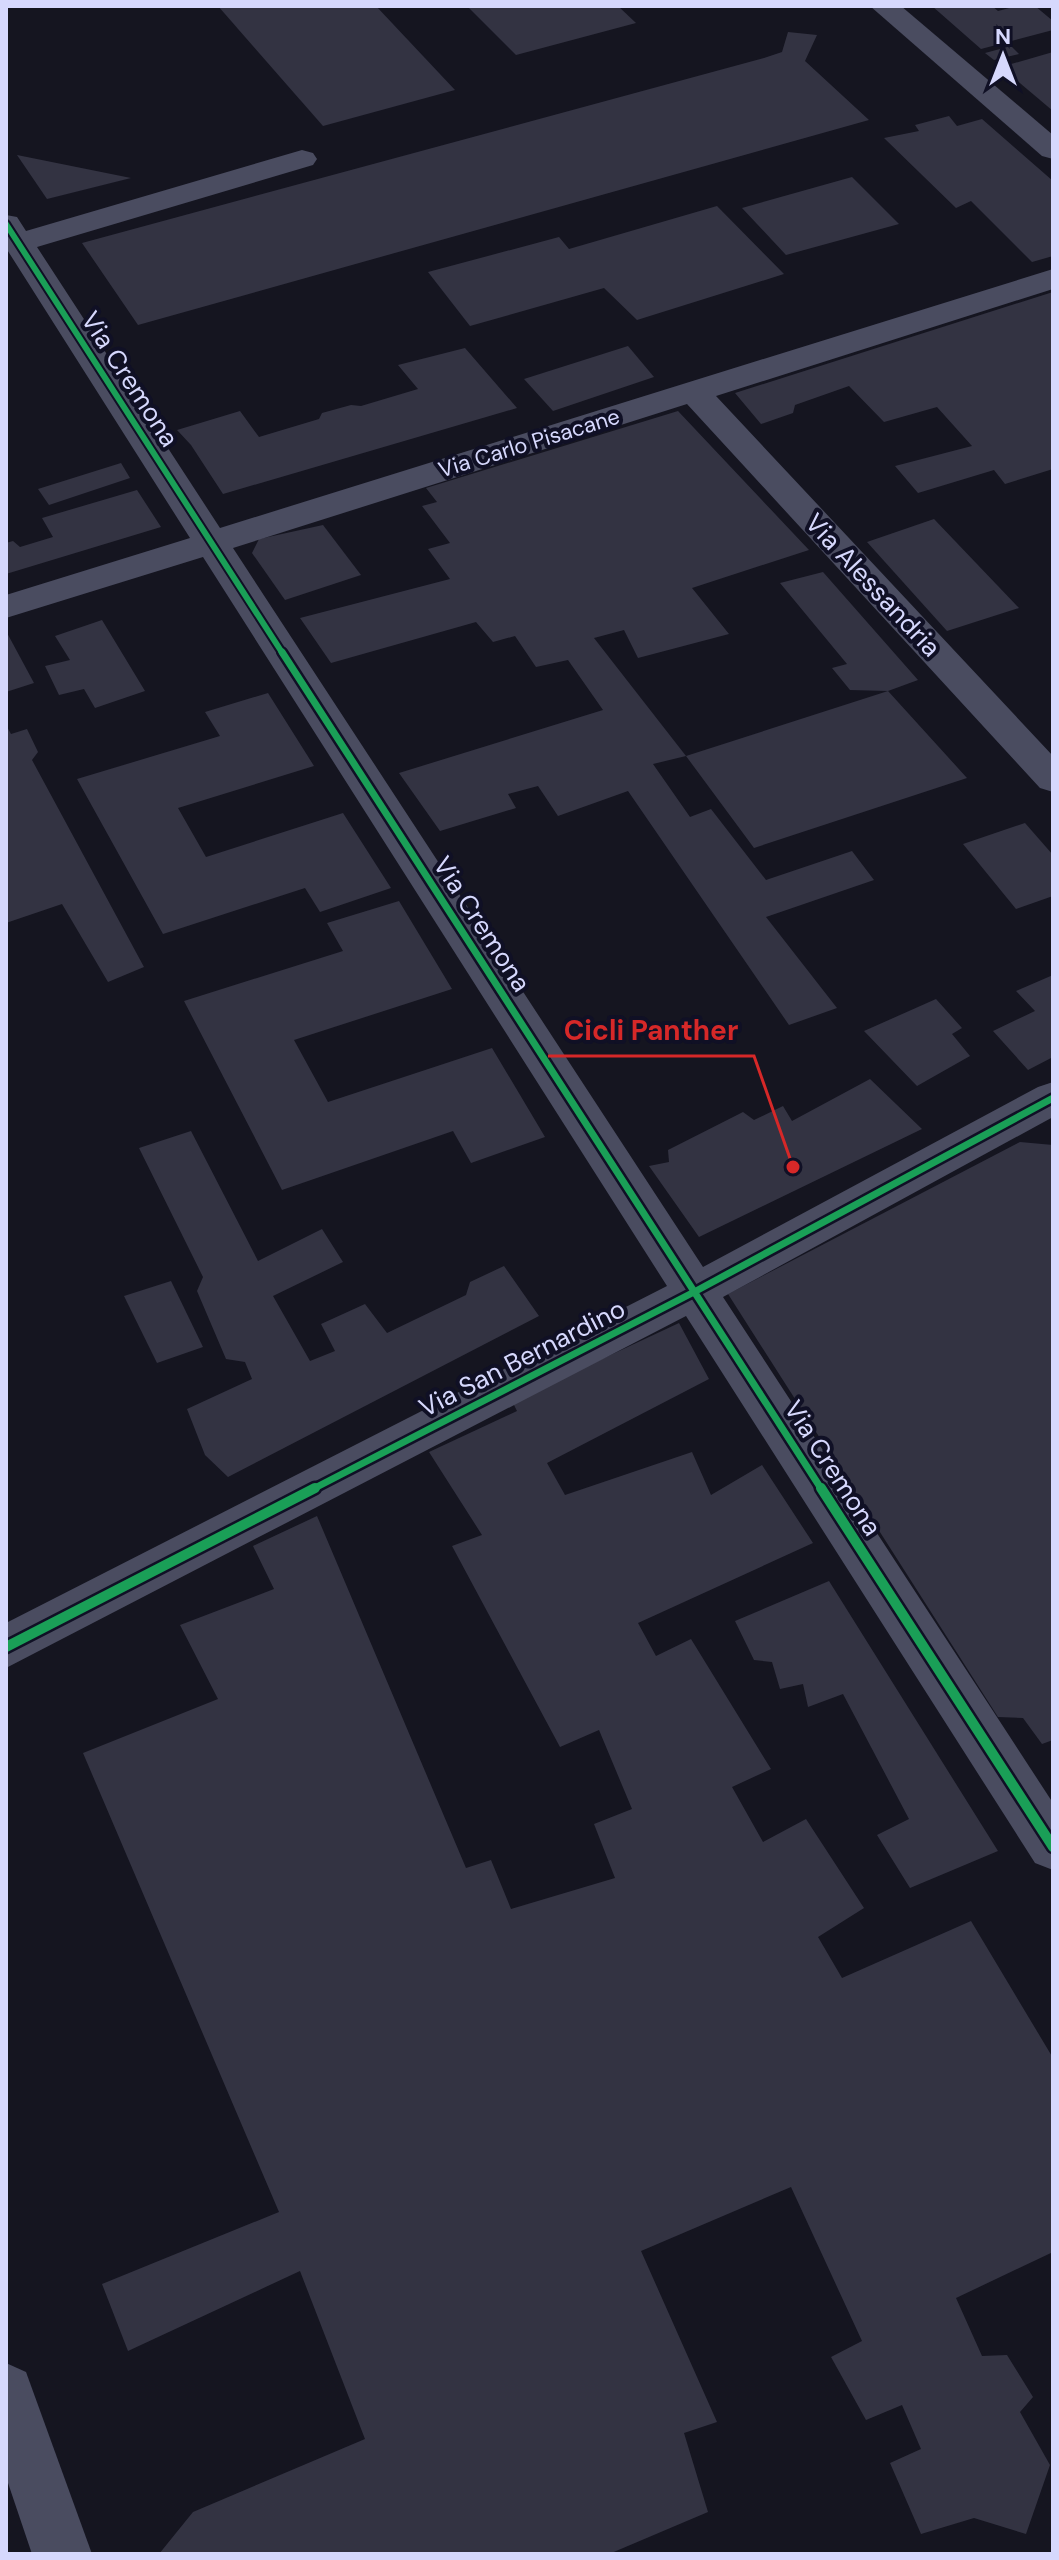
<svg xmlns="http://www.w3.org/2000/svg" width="1059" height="2560" viewBox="0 0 1059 2560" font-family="'DM Sans',sans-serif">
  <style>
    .building { fill: #333342 }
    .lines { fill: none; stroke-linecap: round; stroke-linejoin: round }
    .minor { fill: #4a4c60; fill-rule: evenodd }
    .cycleway-far2-casing { stroke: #101025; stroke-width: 10 }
    .cycleway-far1-casing { stroke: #101025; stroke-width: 12 }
    .cycleway-casing { stroke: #101025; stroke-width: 15 }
    .cycleway-far2 { stroke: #1a9f57; stroke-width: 6 }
    .cycleway-far1 { stroke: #1a9f57; stroke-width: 7 }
    .cycleway { stroke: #1a9f57; stroke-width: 10 }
    .labels { text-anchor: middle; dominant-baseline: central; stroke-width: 8; stroke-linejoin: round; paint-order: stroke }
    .far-street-label { font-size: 22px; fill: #d6d8fd; stroke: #101025 }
    .street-label { font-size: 26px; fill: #d6d8fd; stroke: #101025 }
    .leader { fill: none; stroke: #d62828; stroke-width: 3 }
    .callout-dot { fill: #d62828; stroke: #101025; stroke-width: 3 }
    .callout-label { font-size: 28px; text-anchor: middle; font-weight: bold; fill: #d62828; stroke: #101025; stroke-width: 8; stroke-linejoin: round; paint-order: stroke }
  </style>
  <rect width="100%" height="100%" fill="#151520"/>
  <g class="building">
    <polygon points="218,6 376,6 455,90 323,126"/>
    <polygon points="467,6 618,6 636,23 516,55"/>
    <polygon points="932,6 992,6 998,11 1017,6 1035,6 1053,21 1053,30 981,49"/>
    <polygon points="788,32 817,35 805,61 869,120 138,325 82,243 764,58 782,52"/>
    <polygon points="1011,46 1019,54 994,60 985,53"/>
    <polygon points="1053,52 1053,111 1001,67"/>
    <polygon points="949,116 957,126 982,119 1053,181 1053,256 1032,262 971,201 956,208 884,138 919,131 915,125"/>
    <polygon points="17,155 131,178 47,199"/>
    <polygon points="852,177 899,224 786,255 742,208"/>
    <polygon points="717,206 784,274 637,320 604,288 470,326 428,272 559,237 569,249"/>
    <polygon points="1053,292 1053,425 1051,426 1053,469 1005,484 994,470 918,493 895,466 972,446 937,407 884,422 849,386 795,405 793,413 761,424 735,393"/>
    <polygon points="628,346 654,377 553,411 524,379"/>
    <polygon points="465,348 517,408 223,494 191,445 177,430 240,411 259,437 319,419 322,413 351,405 361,406 418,389 398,365"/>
    <polygon points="678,411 809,550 692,588 729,634 638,658 624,630 594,638 686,756 653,764 690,817 711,809 766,880 852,851 874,880 766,917 837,1008 789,1025 628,791 558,816 538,786 508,794 516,808 440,831 399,773 603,710 568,660 536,667 515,636 493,642 476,622 331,663 300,618 450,579 428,549 450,543 422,506 437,502 426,488"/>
    <polygon points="121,463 130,478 49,505 38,489"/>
    <polygon points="137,490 161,527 6,574 6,543 13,541 20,547 53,537 42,518"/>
    <polygon points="934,519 1019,608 947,631 867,542"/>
    <polygon points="323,525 361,575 285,600 252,553 259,539"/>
    <polygon points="823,572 918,680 888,691 967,778 754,848 686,756 888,691 850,690 832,668 847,664 780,583"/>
    <polygon points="102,620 145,691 95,708 84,689 59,695 45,666 70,660 55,636"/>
    <polygon points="6,631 34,683 6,692"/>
    <polygon points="268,693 314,766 178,808 206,857 343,813 391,888 320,912 305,888 163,934 77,779 220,736 205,712"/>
    <polygon points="6,725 11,734 27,729 38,752 32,760 144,967 108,982 62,904 6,923"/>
    <polygon points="1025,823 1053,855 1053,896 1016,909 963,844"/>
    <polygon points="399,901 452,989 294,1040 328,1102 492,1048 545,1137 471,1163 453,1131 282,1190 184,1001 343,951 327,923"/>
    <polygon points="1053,975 1053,1057 1028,1070 993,1031 1035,1011 1016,991"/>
    <polygon points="936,999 962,1028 952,1034 970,1056 917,1086 864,1031"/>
    <polygon points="870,1079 922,1129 699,1237 649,1166 669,1162 668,1150 743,1112 754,1120 783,1106 792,1121"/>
    <polygon points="191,1131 258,1261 322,1229 343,1262 273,1296 310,1361 335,1351 321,1324 365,1304 387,1333 466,1295 470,1282 504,1266 539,1316 228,1477 205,1455 187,1409 252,1379 245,1362 226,1359 197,1291 203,1277 139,1148"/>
    <polygon points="1020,1142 1053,1145 1053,1740 1042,1744 1023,1718 998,1717 728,1294"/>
    <polygon points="171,1281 203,1347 157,1363 124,1296"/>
    <polygon points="679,1323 709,1379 547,1463 565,1495 692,1452 711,1495 762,1465 813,1543 638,1623 656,1656 691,1639 771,1769 732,1787 763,1842 806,1819 864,1908 818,1937 842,1978 971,1921 1053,2058 1053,2252 956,2298 982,2356 1007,2355 1033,2397 1020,2412 1050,2465 1026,2534 974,2518 921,2534 890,2463 921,2449 902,2405 866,2420 831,2357 862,2341 791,2187 641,2251 717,2422 684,2433 708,2512 609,2554 159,2554 193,2512 365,2439 300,2271 128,2351 102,2284 279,2212 83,1753 218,1699 180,1625 274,1589 253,1546 317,1516 466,1868 491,1860 511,1909 615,1878 594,1824 632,1809 599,1730 560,1747 452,1546 482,1535 429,1452 517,1411 512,1401"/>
    <polygon points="829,1581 998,1851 910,1888 877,1835 909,1819 843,1694 808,1707 803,1684 780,1689 772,1662 754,1660 735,1621"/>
  </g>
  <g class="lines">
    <g class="minor">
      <polygon points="870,6 901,6 1053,135 1053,159 1042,156"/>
      <polygon points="302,150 313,153 317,159 313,165 37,247 220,528 1053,269 1053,289 716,396 1053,756 1053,792 1040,788 687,404 233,548 703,1267 1038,1087 1053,1082 1053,1117 723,1297 1053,1803 1053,1870 1035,1863 686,1316 6,1668 6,1623 667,1286 203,557 6,618 6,595 190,538 6,248 6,215 17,217 26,231"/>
      <polygon points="6,2363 26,2372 92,2554 32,2554 6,2477"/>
    </g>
    <g class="cycleway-far2-casing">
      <polyline id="cycleway-far2" points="6,224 283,654"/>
    </g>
    <g class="cycleway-far1-casing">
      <g id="cycleway-far1">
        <polyline points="282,652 822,1490"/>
        <polyline points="311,1490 696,1291 1053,1098"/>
      </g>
    </g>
    <g class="cycleway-casing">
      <g id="cycleway">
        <polyline points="821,1488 1053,1847"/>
        <polyline points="6,1647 315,1488"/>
      </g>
    </g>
    <use href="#cycleway-far2" class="cycleway-far2"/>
    <use href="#cycleway-far1" class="cycleway-far1"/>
    <use href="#cycleway" class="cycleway"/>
  </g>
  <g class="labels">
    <g class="far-street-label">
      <text transform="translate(529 443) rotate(-17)">Via Carlo Pisacane</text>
    </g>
    <g class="street-label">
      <text transform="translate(130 379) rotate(57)">Via Cremona</text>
      <text transform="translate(873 585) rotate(47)">Via Alessandria</text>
      <text transform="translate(482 924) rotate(57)">Via Cremona</text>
      <text transform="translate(522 1358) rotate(-27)">Via San Bernardino</text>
      <text transform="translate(833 1468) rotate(57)">Via Cremona</text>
    </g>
  </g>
  <path class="leader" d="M793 1167L754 1056H548"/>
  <circle class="callout-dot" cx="793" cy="1167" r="8"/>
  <g class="callout-label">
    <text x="651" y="1040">Cicli Panther</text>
  </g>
  <rect width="1059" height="2560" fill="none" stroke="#d6d8fd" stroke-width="16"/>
  <g transform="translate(1003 56)" stroke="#101025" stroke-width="6" paint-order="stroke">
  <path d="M0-6L14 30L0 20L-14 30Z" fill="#d6d8fd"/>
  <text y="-12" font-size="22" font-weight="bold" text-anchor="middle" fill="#d6d8fd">N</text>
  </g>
</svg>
